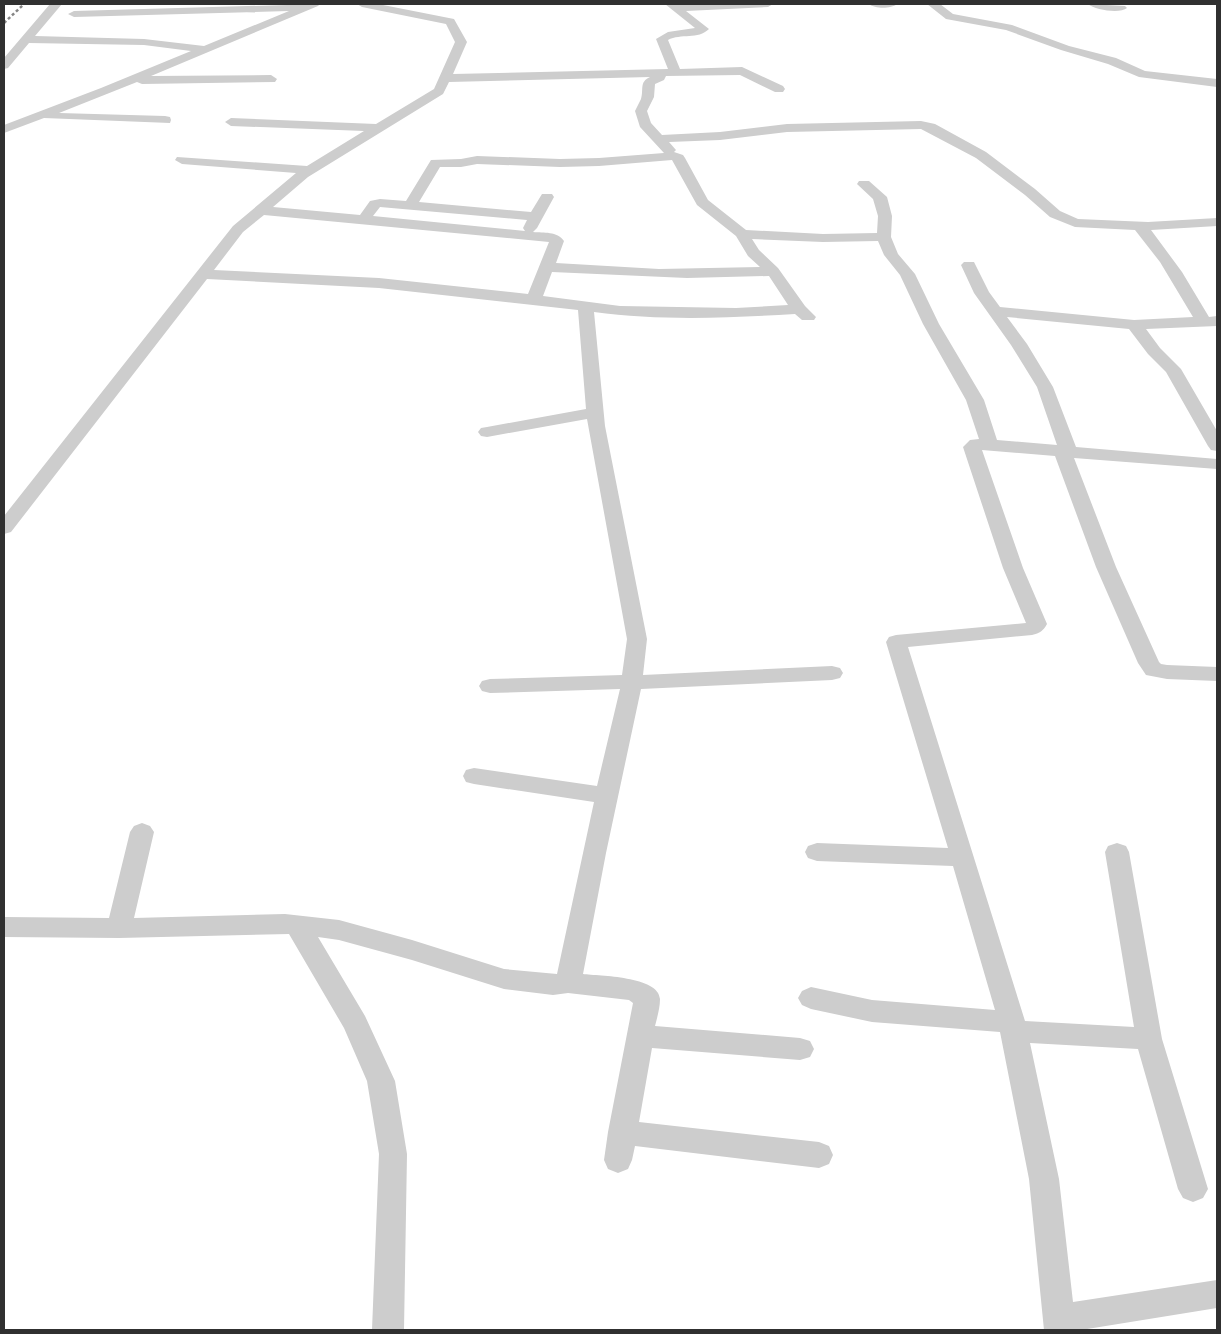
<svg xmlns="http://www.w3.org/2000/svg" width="1221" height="1334" viewBox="0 0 1221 1334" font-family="'Titillium Web',sans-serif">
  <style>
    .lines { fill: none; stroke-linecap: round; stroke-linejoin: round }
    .street { fill: #cdcdcd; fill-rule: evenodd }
    .rail { stroke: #858585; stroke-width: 2.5; stroke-dasharray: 3 2.5; stroke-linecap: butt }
  </style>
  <rect width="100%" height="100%" fill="#fff"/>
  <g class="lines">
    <g class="street">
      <polygon points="50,4 62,4 35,36 144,39 204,46 289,11 74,17 68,14 74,11 320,4 318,6 151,76 271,75 277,79 275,82 142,84 137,82 59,113 165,116 170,117 171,120 170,123 44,118 4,133 4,125 101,88 191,51 144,45 29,43 8,68 4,69 4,58"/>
      <path d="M357,4H378L454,19L467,42L453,74L668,69L656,39L668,32L695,28L665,4H773L768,7L686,11L709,29C698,40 681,33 668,40L680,69L742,67L783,86L785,89L783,92H775L740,75L666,76L664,80L655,84L654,97L647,111L651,123L662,135L720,132L787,124L921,121L935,124L986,152L1035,189L1060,211L1078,219L1148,222L1217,218V226L1151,230L1182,272L1209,317L1217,316V326L1146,329L1160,348L1181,369L1217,431V451L1211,450L1208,446L1166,372L1148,354L1129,329L1007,317L1027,344L1053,387L1076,447L1217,459V469L1074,458L1116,567L1159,662L1161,664L1167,665L1217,667V681L1167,679L1146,675L1138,663L1096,567L1055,456L982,450L1023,568L1047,624C1043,631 1040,633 1032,635L908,647L1025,1021L1134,1027L1105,852L1108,846L1117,843L1126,846L1129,852L1162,1039L1208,1189L1203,1198L1193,1202L1183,1198L1178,1189L1138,1049L1030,1043L1059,1179L1073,1302L1217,1280V1308L1081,1330H1044L1029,1179L1000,1032L872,1022L811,1009L802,1005L798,998L802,991L811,987L872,1000L995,1010L953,866L817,861L808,858L805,852L808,846L817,843L948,848L886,642L889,637L896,635L1026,623L1003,568L963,447L970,440L979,439L966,400L923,324L900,275L884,255L878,241L823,242L752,239L759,250L778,268L805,306L816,317L814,320H802L795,314C729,318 660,321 594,312L605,426L647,639L643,675L832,666L840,668L843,673L840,678L832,680L641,689L606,853L583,974C599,976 659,976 660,999C660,1008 657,1018 655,1026L800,1038L810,1041L814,1049L810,1057L800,1060L652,1048L639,1122L819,1142L829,1146L833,1155L829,1164L819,1168L635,1146L632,1160L628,1169L618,1173L608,1169L604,1160L608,1132L633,1003L629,1000L568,993L553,995L504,989L412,960L339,940L318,937L365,1016L395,1081L407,1154L404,1330H372L379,1154L367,1081L344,1028L289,934L119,938L4,937V917L109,918L130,832L134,826L142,823L150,826L154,832L134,918L285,914L339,920L412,940L504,969L557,974L594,802L474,784L466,782L463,776L466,770L474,768L597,786L620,689L490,693L482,691L479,686L482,681L490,679L622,675L627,639L587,419L487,437L481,436L478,432L481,428L487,427L586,409L578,310L379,288L207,279L11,532L4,534V516L233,226L296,173L182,164L175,160L177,157L307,166L364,131L231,126L225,122L231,118L376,124L434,89L455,42L446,24L362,7ZM650,77C639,82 644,89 641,99C639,103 637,107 635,111L640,127L664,153L599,158L560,159L477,156L461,159L431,160L406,201L380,199L370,201L360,215L273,207L308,177L443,94L449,82ZM921,129L976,158L1025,195L1050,217L1075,227L1135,230L1160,262L1193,317L1134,320L1000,307L989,292L974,262H964L961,265L974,293L1011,345L1037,387L1057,445L997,440L984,400L939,324L915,274L898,254L891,237L892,216L887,197L869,181H859L857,184L873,199L878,216L877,233L823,234L746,230L708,200L685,158L683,155L674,152L676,150L669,142L720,140L787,132ZM672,160L697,205L736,236L748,256L760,267L659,269L556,263L564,241C557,231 544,233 533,232L537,228L554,197L552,194H542L531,212L419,202L440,167H461L477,164L560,167L599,166ZM380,207L527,220L523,228L525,231L373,216ZM264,215L549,242L528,294L379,278L214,270L243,232ZM552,272L687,278L769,276L788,305L736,308L620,306L543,296Z"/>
      <path d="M869,4H897C891,9 875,9 869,4Z"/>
      <polygon points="927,4 940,4 953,14 1012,25 1069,46 1116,58 1145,71 1217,79 1217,87 1139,77 1108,64 1061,50 1006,30 946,19"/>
      <path d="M1088,4L1125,6L1127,8C1120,14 1095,10 1088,4Z"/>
    </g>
    <polyline class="rail" points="4,23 24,4"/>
  </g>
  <rect width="1221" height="1334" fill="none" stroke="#303030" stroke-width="10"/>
</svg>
